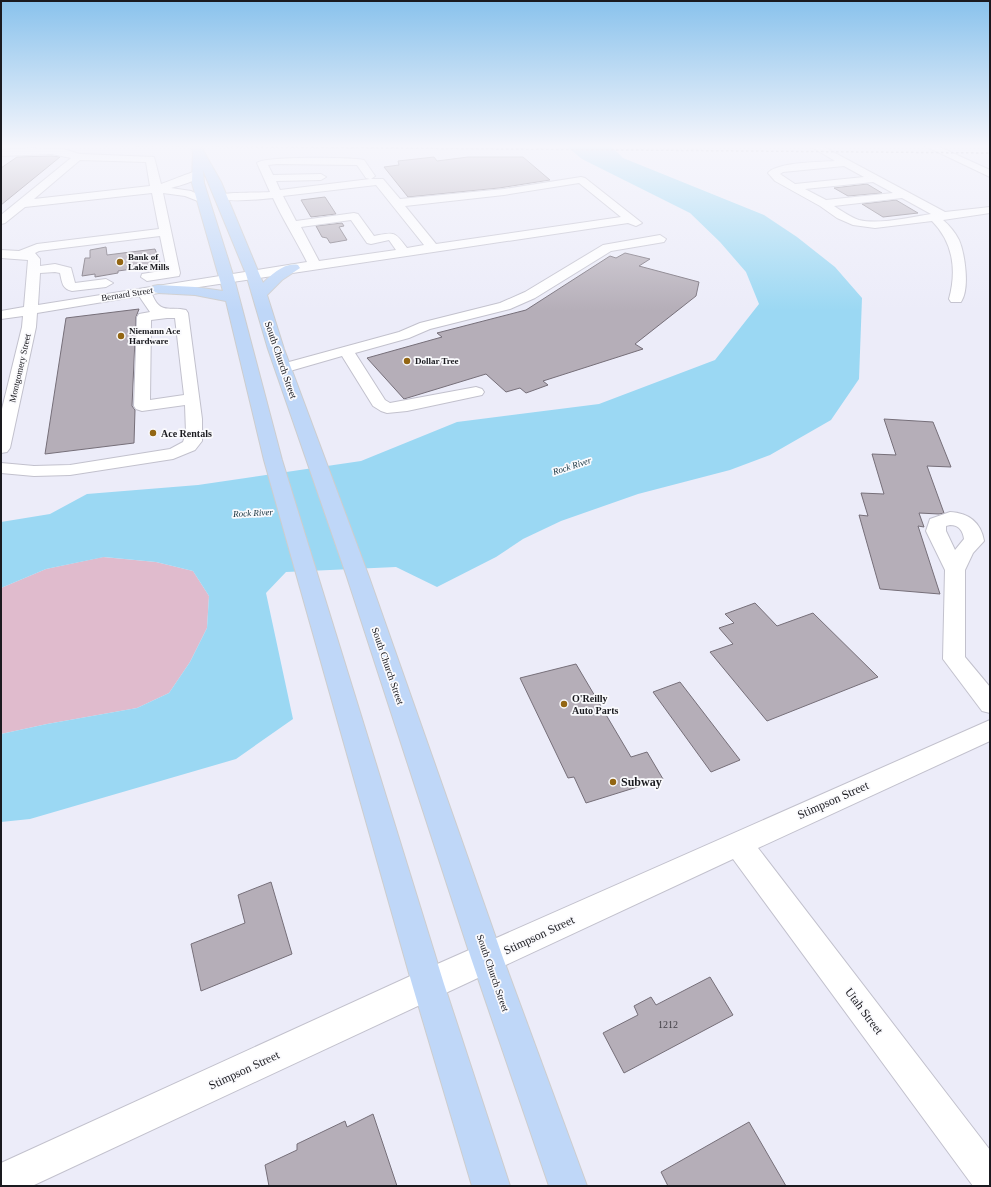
<svg xmlns="http://www.w3.org/2000/svg" width="991" height="1187" viewBox="0 0 991 1187" font-family="'Times New Roman',serif">
  <style>
    .green { fill: #e0bbcd }
    .water { fill: #9bd8f3 }
    .building { fill: #b5aeb8; stroke: #766f79 }
    .lines { fill: none; stroke-linecap: round; stroke-linejoin: round }
    .minor-casing { stroke: #c2c1cd; stroke-width: 2 }
    .major-casing { stroke: #cdcdce; stroke-width: 2 }
    .minor { fill: #fff; fill-rule: evenodd }
    .major { fill: #bfd7f8; fill-rule: evenodd }
    .rail { stroke: #86868f; stroke-width: 1.5; stroke-dasharray: 2.5 2.5; stroke-linecap: butt }
    .poi-dot { fill: #936613; stroke: #fafafd; stroke-width: 1.5 }
    .labels { text-anchor: middle; dominant-baseline: central; stroke-width: 3.5; stroke-linejoin: round; paint-order: stroke }
    .far-poi-label { font-size: 9px; font-weight: bold; fill: #1a1a1f; stroke: #fafafd; text-anchor: start }
    .far-street-label { font-size: 9px; fill: #1a1a1f; stroke: #fafafd }
    .far-water-label { font-size: 9px; font-style: italic; fill: #122f3b; stroke: #fafafd }
    .street-label { font-size: 10px; fill: #1a1a1f; stroke: #fafafd }
    .poi-label { font-size: 10px; font-weight: bold; fill: #1a1a1f; stroke: #fafafd; text-anchor: start }
    .near-number-label { font-size: 10px; fill: #413f45 }
    .near-poi-label { font-size: 12px; font-weight: bold; fill: #1a1a1f; stroke: #fafafd; text-anchor: start }
    .near-street-label { font-size: 12px; fill: #1a1a1f; stroke: #fafafd }
  </style>
  <rect width="100%" height="100%" fill="#ececf9"/>
  <polygon class="green" points="103,557 156,562 193,571 209,596 207,628 190,662 169,693 137,708 47,724 1,734 1,588 46,569"/>
  <polygon class="water" points="565,145 610,145 623,158 764,215 797,237 835,267 862,298 859,379 831,420 770,455 730,470 638,494 561,521 523,539 496,557 437,587 396,567 286,572 266,593 293,719 236,759 30,819 1,822 1,734 47,724 137,708 169,693 190,662 207,628 209,596 193,571 156,562 104,557 46,569 1,588 1,522 50,514 87,494 198,485 361,461 457,422 599,404 715,360 759,304 746,272 720,242 690,213 582,159"/>
  <g class="building">
    <polygon points="52,156 60,157 1,205 1,168 17,157"/>
    <polygon points="434,157 437,161 468,157 523,157 550,180 499,188 408,197 384,167 399,165 398,161"/>
    <polygon points="867,184 882,193 848,196 834,188"/>
    <polygon points="325,197 336,214 311,217 301,200"/>
    <polygon points="896,200 918,213 883,217 862,204"/>
    <polygon points="342,223 344,226 339,227 347,240 330,243 327,238 322,237 316,226"/>
    <polygon points="106,247 107,255 155,249 161,265 118,271 118,273 95,277 95,274 82,276 85,258 90,258 90,250"/>
    <polygon points="625,253 650,259 639,266 699,282 696,296 635,344 643,349 543,381 548,385 526,393 520,388 506,392 486,374 404,399 367,358 442,337 437,333 526,310 610,256 616,258"/>
    <polygon points="139,309 136,317 132,406 135,410 134,443 45,454 66,318"/>
    <polygon points="884,419 933,422 951,467 927,466 944,513 939,514 919,513 924,527 918,526 940,594 880,589 859,515 868,516 861,493 884,494 872,454 896,455"/>
    <polygon points="755,603 777,626 813,613 878,677 767,721 710,652 733,644 719,628 734,623 725,614"/>
    <polygon points="576,664 631,757 647,752 663,779 586,803 574,777 568,778 520,678"/>
    <polygon points="680,682 740,760 711,772 653,692"/>
    <polygon points="271,882 292,954 201,991 191,944 245,923 238,895"/>
    <polygon points="710,977 733,1015 624,1073 603,1033 638,1015 634,1006 651,997 656,1005"/>
    <polygon points="373,1114 397,1186 269,1186 265,1165 297,1150 297,1144 345,1121 347,1127"/>
    <polygon points="749,1122 786,1186 668,1186 661,1172"/>
  </g>
  <g class="lines">
    <g class="minor-casing">
      <g id="minor">
        <path d="M808,145H820L945,212L990,207V213L943,220C949,225 955,232 959,240C965,254 970,289 961,302H951L949,299C957,270 953,242 932,221L875,228L853,225L837,218L820,206L775,181L768,173C777,162 820,162 835,161ZM844,166L864,177L795,184L780,174L783,172ZM873,182L893,193L826,200L805,189ZM902,198L931,214C911,217 879,225 859,220C850,217 842,211 834,206Z"/>
        <polygon points="923,145 935,145 990,170 990,177"/>
        <path d="M30,148L63,149L80,154L154,157L161,184C169,182 196,169 202,171L203,173C196,182 181,185 171,188L191,191L209,200L203,203L185,196L163,193L180,273L179,276L147,281L141,277L142,274L167,270L160,236L39,251L35,253L40,259V266L55,264L71,268L75,283L106,279L113,283L106,287L72,291C62,289 62,282 60,273L55,272L40,273L38,305L307,262C296,240 283,220 273,198C262,199 222,204 216,196C219,192 260,193 270,192L257,163C263,156 351,157 364,160L375,176L371,179H383L400,199L504,189L581,177L585,178L642,223L636,226L628,223L152,294C160,315 170,306 186,310L188,313L202,419V441L195,450L173,459L70,475L34,476L1,473V463L34,466L70,465L170,449L183,442L186,433L185,405L142,411L136,409L134,406L137,317L139,314L150,312L139,296L37,313L36,327L10,448L7,452L1,453V413L22,327L23,316L1,319V311L24,307L28,260L1,258V250L19,251L37,244L159,229L152,193L25,207L5,223L1,224V215L71,158L52,154L1,156V150ZM80,160L146,162L150,186L34,199ZM277,164L357,165L366,178L370,179L280,190L276,181L321,180L326,177L321,174L273,175L268,165ZM579,183L621,217L436,244L405,206L504,195ZM376,185L424,245L407,248C394,231 395,232 374,236L358,214L354,213L296,221L283,196ZM351,220L367,243L371,244L389,240L396,250L319,261L301,227ZM167,318H175L184,395L150,400L151,320Z"/>
        <polygon points="660,235 666,239 664,242 611,251 535,298 510,309 430,329 409,338 355,353 385,400 390,403 476,387 482,389 484,392 482,395 407,411 387,413 381,411 373,406 342,356 283,373 278,371 275,368 278,365 399,332 420,323 500,303 525,292 603,245"/>
        <path d="M950,512C968,513 981,522 984,541L973,553L965,570V657L990,687V713L982,711L943,659L945,570L926,531L930,519ZM950,525C959,525 963,531 964,539L955,550L946,531V526Z"/>
        <polygon points="990,720 990,741 758,848 990,1150 990,1186 973,1186 733,859 32,1186 1,1186 1,1163 417,973"/>
      </g>
    </g>
    <g class="major-casing">
      <path id="major" d="M190,145H200L221,182L263,283C271,275 285,262 298,265L300,268L282,280L267,295L284,349L369,577L503,958L587,1186H549L471,958L347,577L268,349L246,274L203,170L204,183L234,278L282,460L444,984L510,1186H472L412,984L264,460L226,301L195,295L158,293L153,292L151,289L153,286L158,285L195,287L223,291L192,183L193,151Z"/>
    </g>
    <use href="#minor" class="minor"/>
    <use href="#major" class="major"/>
    <polyline class="rail" points="31,145 990,153"/>
  </g>
  <linearGradient id="sky" x2="0" y2="1"><stop stop-color="#89c2ec"/><stop offset="0.47" stop-color="#f6f6fc"/><stop offset="1" stop-color="#f6f6fc" stop-opacity="0"/></linearGradient>
  <rect width="991" height="311" fill="url(#sky)"/>
  <g class="poi-dot">
    <circle cx="120" cy="262" r="4"/>
    <circle cx="121" cy="336" r="4"/>
    <circle cx="407" cy="361" r="4"/>
    <circle cx="153" cy="433" r="4"/>
    <circle cx="564" cy="704" r="4"/>
    <circle cx="613" cy="782" r="4"/>
  </g>
  <g class="labels">
    <g class="far-poi-label">
      <text x="128" y="257">Bank of<tspan x="128" dy="10">Lake Mills</tspan></text>
      <text x="129" y="331">Niemann Ace<tspan x="129" dy="10">Hardware</tspan></text>
      <text x="415" y="361">Dollar Tree</text>
    </g>
    <g class="far-street-label">
      <text transform="translate(127 294) rotate(-9)">Bernard Street</text>
      <text transform="translate(20 368) rotate(-77)">Montgomery Street</text>
    </g>
    <g class="far-water-label">
      <text transform="translate(572 466) rotate(-18)">Rock River</text>
      <text transform="translate(253 513) rotate(-3)">Rock River</text>
    </g>
    <g class="street-label">
      <text transform="translate(281 360) rotate(71)">South Church Street</text>
      <text transform="translate(388 666) rotate(71)">South Church Street</text>
      <text transform="translate(493 973) rotate(71)">South Church Street</text>
    </g>
    <g class="poi-label">
      <text x="161" y="433">Ace Rentals</text>
      <text x="572" y="698">O'Reilly<tspan x="572" dy="12">Auto Parts</tspan></text>
    </g>
    <g class="near-number-label">
      <text x="668" y="1024">1212</text>
    </g>
    <g class="near-poi-label">
      <text x="621" y="782">Subway</text>
    </g>
    <g class="near-street-label">
      <text transform="translate(833 800) rotate(-24)">Stimpson Street</text>
      <text transform="translate(539 935) rotate(-25)">Stimpson Street</text>
      <text transform="translate(864 1011) rotate(53)">Utah Street</text>
      <text transform="translate(244 1070) rotate(-25)">Stimpson Street</text>
    </g>
  </g>
  <rect width="991" height="1187" fill="none" stroke="#1a1a1f" stroke-width="4"/>
</svg>
